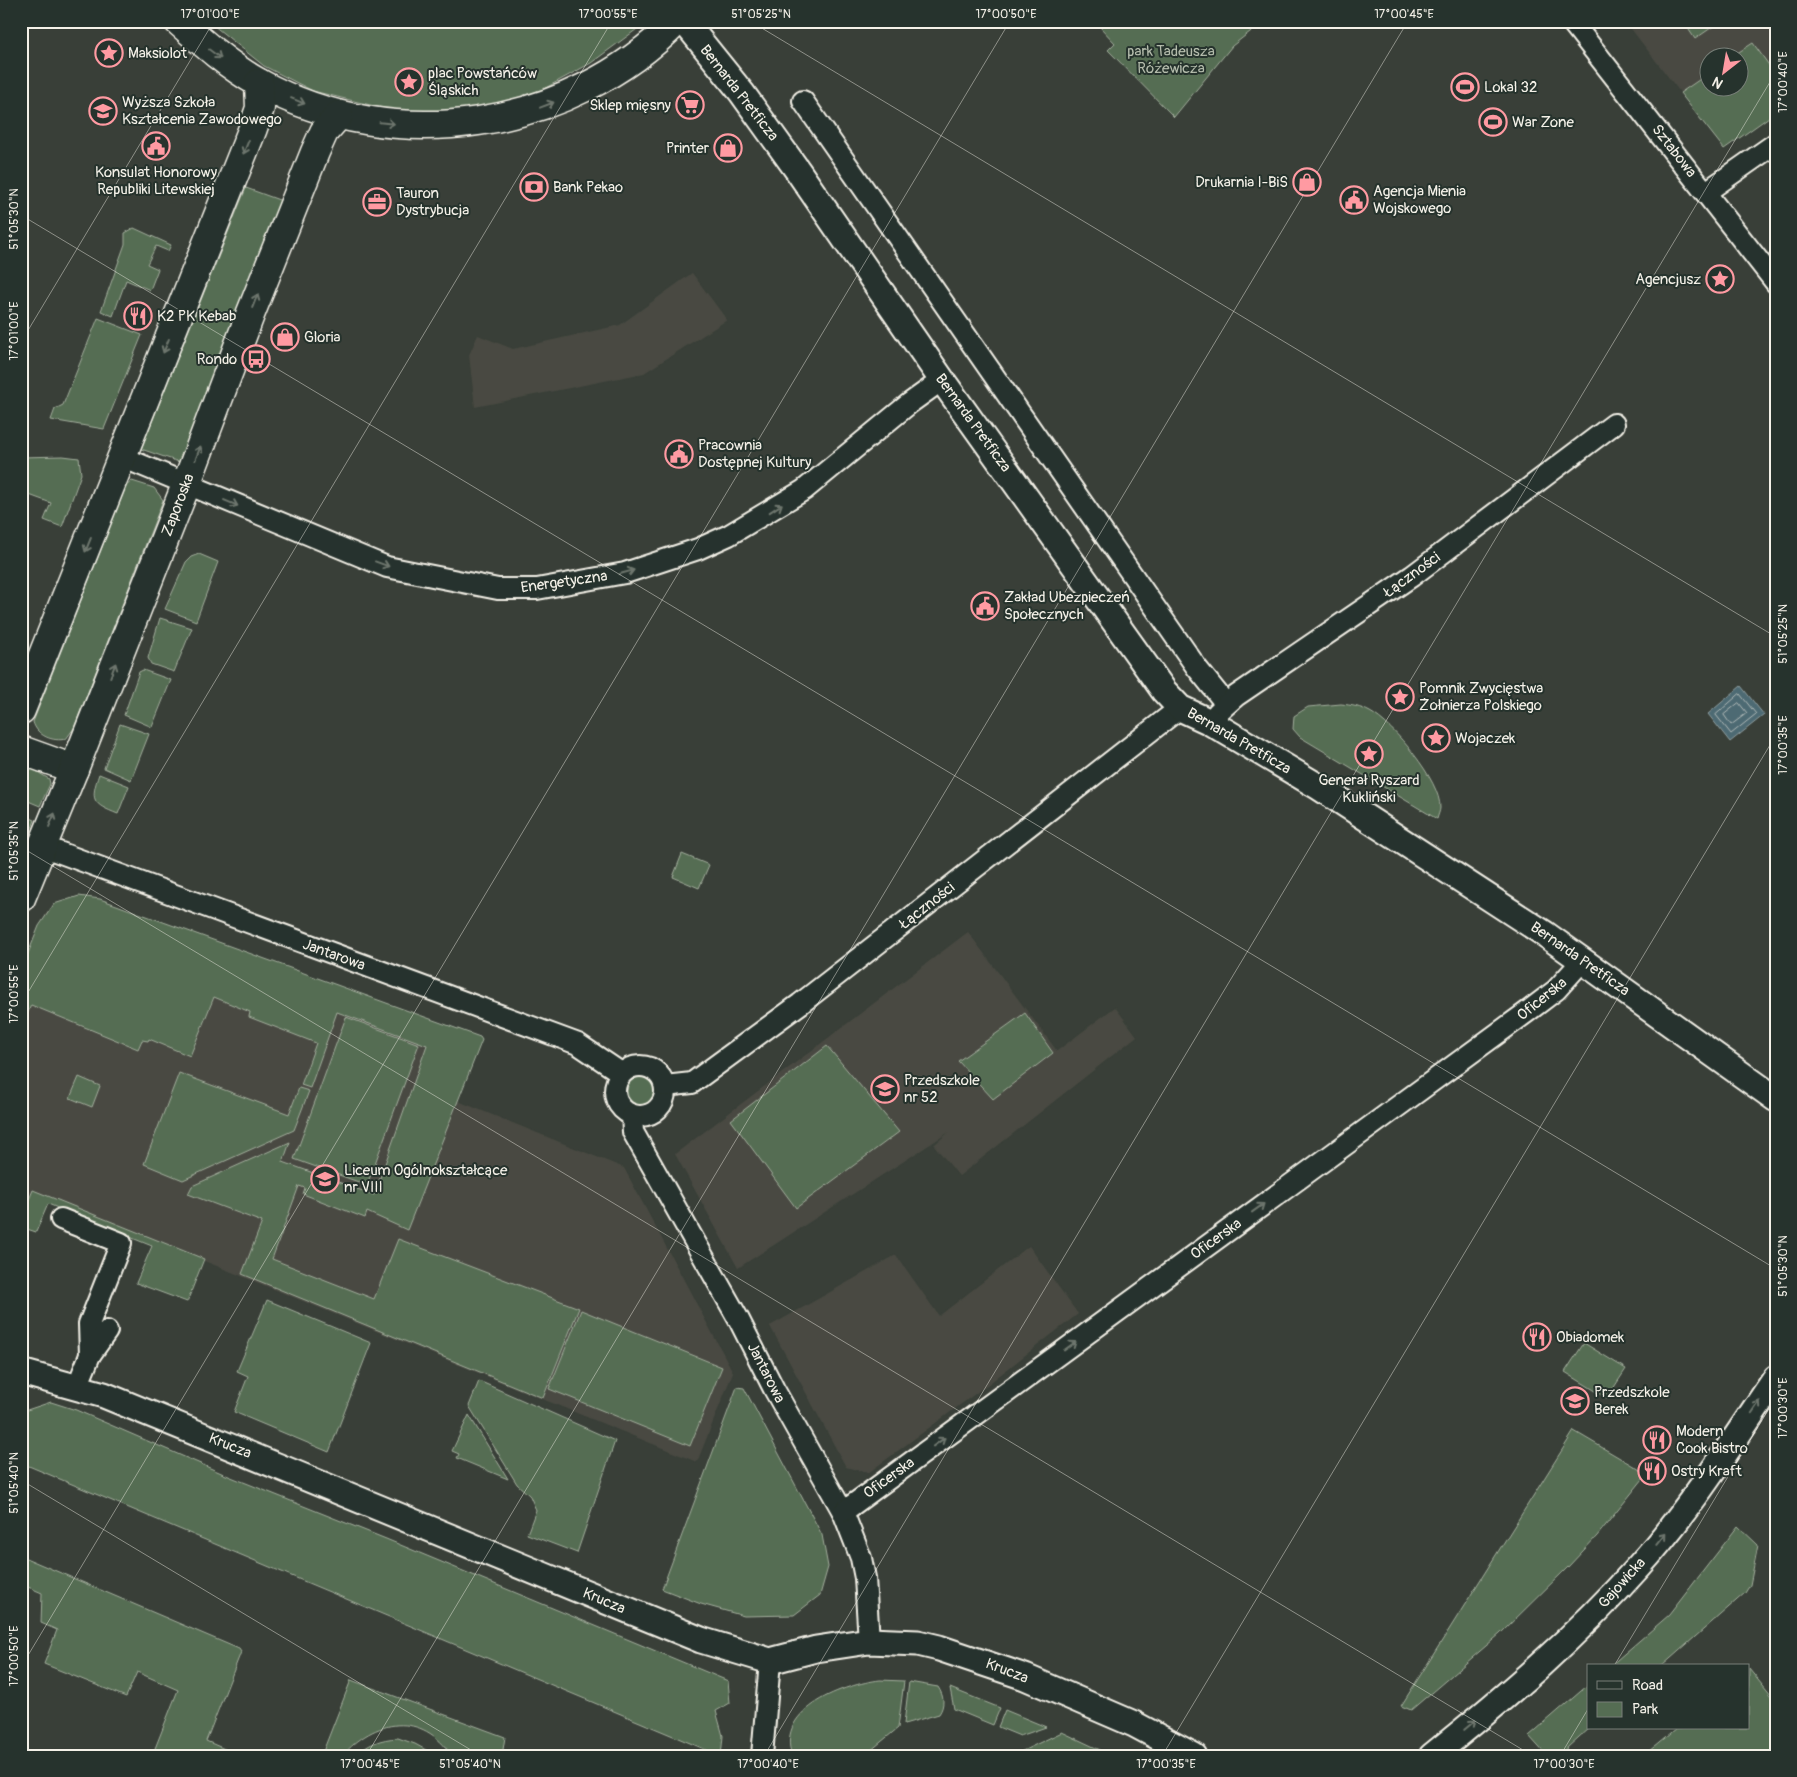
<svg xmlns="http://www.w3.org/2000/svg" width="1797" height="1777" viewBox="0 0 1797 1777" font-family="Pangolin,sans-serif">
  <style>
    .built { fill: #494a42; fill-rule: evenodd }
    .green { fill: #556d53; stroke: #a4af9e }
    .water { fill: #4e6a73; stroke: #90a0a2 }
    .lines { fill: none; stroke-linecap: round; stroke-linejoin: round }
    .shore { stroke: #b2bbb9; stroke-width: 1 }
    .minor-casing { stroke: #f4f1e8; stroke-width: 24 }
    .tertiary-casing { stroke: #f4f1e8; stroke-width: 29 }
    .secondary-casing { stroke: #f4f1e8; stroke-width: 31 }
    .minor { stroke: #26332d; stroke-width: 20 }
    .tertiary { stroke: #26332d; stroke-width: 25 }
    .secondary { stroke: #26332d; stroke-width: 28 }
    .oneway { stroke: #6e766e }
    .ticks { fill: none; stroke: #f4f1e8; stroke-width: 1; stroke-opacity: 0.45 }
    .labels { text-anchor: middle; dominant-baseline: central; stroke-width: 4; stroke-linejoin: round; paint-order: stroke }
    .park-label { font-size: 15px; fill: #b4bcac; stroke: #26332d }
    .poi-label { font-size: 15px; fill: #f4f1e8; stroke: #26332d; text-anchor: start }
    .street-label { font-size: 15px; fill: #f4f1e8; stroke: #26332d }
    .neatline { fill: none; stroke: #f4f1e8; stroke-width: 2 }
    .ticks-label { font-size: 12px; text-anchor: middle; fill: #f4f1e8 }
  </style>
  <rect width="100%" height="100%" fill="#393f38"/>
  <filter id="ink" filterUnits="userSpaceOnUse"><feTurbulence type="fractalNoise" baseFrequency=".02" numOctaves="2"/><feDisplacementMap in="SourceGraphic" scale="10" xChannelSelector="R" yChannelSelector="G"/><feConvolveMatrix kernelMatrix="1 2 1 2 8 2 1 2 1" color-interpolation-filters="sRGB"/></filter>
  <g filter="url(#ink)">
    <g class="built">
      <path d="M1625,21H1776V112L1724,149ZM1710,58H1740V88H1710Z"/>
      <polygon points="692,273 727,320 644,373 475,407 469,355 478,335 513,349 620,325"/>
      <polygon points="79,896 100,899 482,1040 458,1101 624,1168 733,1372 697,1462 33,1191 25,1209 21,1208 21,971 45,915 54,904"/>
      <polygon points="968,932 1057,1051 1115,1007 1137,1036 959,1176 934,1145 949,1132 738,1268 675,1154"/>
      <polygon points="1029,1246 1078,1314 987,1385 868,1473 846,1467 770,1326 896,1255 939,1316"/>
    </g>
    <g class="green">
      <polygon points="208,21 648,21 591,63 529,97 498,105 436,113 395,111 313,91 264,66"/>
      <polygon points="1106,21 1264,21 1232,46 1174,117 1108,50 1115,43 1100,27"/>
      <polygon points="1683,21 1721,21 1695,39"/>
      <polygon points="1753,43 1776,75 1776,112 1724,149 1680,93 1709,73 1710,88 1740,88 1740,58 1731,57"/>
      <polygon points="246,188 282,201 179,462 141,449"/>
      <polygon points="134,228 171,245 168,251 156,246 147,264 158,269 150,290 126,280 113,316 101,311 125,244 125,233"/>
      <polygon points="98,318 142,335 104,429 51,420 55,409 63,405"/>
      <polygon points="63,456 79,458 81,474 62,527 44,520 51,503 21,492 21,457"/>
      <path d="M132,481L154,488L163,500L74,728L66,739C53,742 37,736 33,722L126,486Z"/>
      <polygon points="199,554 218,562 196,621 165,609 186,562 191,557"/>
      <polygon points="160,618 192,628 174,672 151,664 148,658"/>
      <polygon points="143,670 171,680 152,727 124,715 139,672"/>
      <path d="M1341,704C1351,705 1361,707 1370,712C1393,724 1441,781 1440,808C1440,811 1438,815 1437,819L1300,737L1293,729L1294,716L1308,707Z"/>
      <polygon points="120,724 149,734 131,780 104,768"/>
      <polygon points="21,767 31,768 49,779 50,784 40,806 21,798"/>
      <path d="M99,774L129,786L118,814C92,804 90,800 99,774Z"/>
      <polygon points="21,814 35,820 21,856"/>
      <polygon points="682,854 709,865 699,888 673,877"/>
      <polygon points="79,896 100,899 480,1037 482,1040 407,1230 367,1212 365,1218 303,1194 305,1188 299,1186 272,1259 374,1299 398,1239 579,1308 543,1398 242,1274 262,1222 188,1194 192,1186 290,1142 283,1162 374,1195 427,1045 337,1012 310,1088 301,1085 316,1043 249,1017 250,1012 214,997 190,1056 149,1039 148,1041 142,1040 138,1049 31,1005 21,1029 21,971 39,926 54,904"/>
      <polygon points="1025,1013 1053,1053 993,1099 958,1061"/>
      <polygon points="346,1017 419,1044 367,1185 294,1159"/>
      <polygon points="827,1046 899,1132 796,1208 731,1120"/>
      <polygon points="179,1073 289,1114 299,1088 309,1091 294,1130 183,1180 144,1164"/>
      <polygon points="79,1077 100,1086 92,1107 70,1098"/>
      <circle cx="641" cy="1091" r="14"/>
      <polygon points="33,1190 204,1259 187,1302 136,1283 152,1246 48,1204 36,1232 21,1227 21,1209 25,1209"/>
      <polygon points="267,1300 371,1343 329,1452 234,1412 248,1376 237,1371"/>
      <polygon points="581,1310 722,1367 690,1446 549,1389"/>
      <polygon points="1584,1343 1626,1369 1607,1398 1565,1372"/>
      <polygon points="479,1381 615,1441 577,1553 527,1534 536,1510 530,1496 517,1484 469,1406"/>
      <polygon points="737,1387 744,1388 822,1535 828,1567 820,1595 794,1615 744,1616 701,1604 662,1589"/>
      <polygon points="51,1402 76,1410 226,1475 386,1539 728,1681 730,1703 716,1711 723,1736 721,1756 24,1464 21,1467 21,1412"/>
      <polygon points="469,1415 508,1479 457,1458 459,1454 452,1451"/>
      <polygon points="1574,1431 1647,1474 1597,1536 1568,1567 1500,1634 1411,1710 1401,1706"/>
      <polygon points="1738,1526 1758,1545 1750,1585 1745,1593 1662,1666 1610,1666 1669,1615"/>
      <polygon points="21,1556 239,1649 241,1652 206,1741 241,1756 152,1756 178,1690 137,1672 126,1697 44,1664 57,1630 41,1623 42,1593 21,1584"/>
      <polygon points="1749,1668 1776,1701 1776,1756 1643,1756 1677,1728 1748,1728"/>
      <path d="M351,1680L505,1737L502,1756H452C422,1710 374,1719 342,1756L323,1754L324,1749Z"/>
      <path d="M880,1680L904,1681L898,1728L864,1756H792C775,1708 846,1684 880,1680Z"/>
      <path d="M909,1682L938,1687C944,1696 945,1705 939,1714L904,1724Z"/>
      <polygon points="1588,1685 1589,1728 1558,1756 1547,1756 1529,1736"/>
      <polygon points="950,1688 1000,1708 993,1725 954,1709"/>
      <polygon points="1005,1710 1046,1727 1020,1736 998,1727"/>
      <polygon points="1062,1732 1113,1756 1012,1756"/>
      <path d="M398,1738L415,1744L437,1756H355C368,1744 380,1739 398,1738Z"/>
    </g>
    <polygon class="water" points="1741,686 1764,715 1730,742 1708,714"/>
    <g class="lines">
      <g class="shore">
        <polygon points="1740,694 1756,714 1731,734 1716,715"/>
        <polygon points="1739,703 1747,713 1731,725 1724,715"/>
      </g>
      <g class="minor-casing">
        <g id="minor">
          <polyline points="1571,21 1776,283"/>
          <polyline points="803,101 1197,668 1226,704"/>
          <polyline points="1706,192 1776,143"/>
          <polyline points="122,457 387,567 498,589 537,589 625,573 698,549 729,535 804,490 910,403 942,380"/>
          <polyline points="1217,713 1236,696 1412,576 1614,424"/>
          <polyline points="42,846 578,1044 621,1073"/>
          <circle cx="640" cy="1091" r="25"/>
          <polyline points="665,1086 692,1083 800,1004 1180,708"/>
          <polyline points="632,1115 633,1132 739,1320 774,1389 843,1512 861,1558 865,1578 869,1641"/>
          <polyline points="61,1219 121,1243 89,1324 90,1355"/>
          <polyline points="77,1387 90,1355 107,1331"/>
          <polyline points="843,1512 1527,1012 1556,990 1583,960"/>
          <polyline points="762,1756 770,1661"/>
        </g>
      </g>
      <g class="tertiary-casing">
        <g id="tertiary">
          <polyline points="684,21 742,93 798,171 942,380 1164,691 1180,708 1208,721 1319,787 1545,934 1776,1099"/>
          <polyline points="21,1372 104,1395 701,1640 770,1661 816,1649 869,1641 918,1643 939,1648 1025,1677 1134,1724 1194,1756"/>
          <path d="M1432,1756C1506,1697 1577,1636 1639,1566C1691,1508 1732,1442 1776,1378"/>
        </g>
      </g>
      <g class="secondary-casing">
        <g id="secondary">
          <path d="M178,21C204,44 229,66 259,83C395,158 569,130 677,21"/>
          <polyline points="21,710 253,128 260,108 259,83"/>
          <polyline points="21,750 74,769"/>
          <polyline points="21,898 74,769 186,485 250,315 315,152 324,132 339,115"/>
        </g>
      </g>
      <use href="#minor" class="minor"/>
      <use href="#tertiary" class="tertiary"/>
      <use href="#secondary" class="secondary"/>
    </g>
    <defs><path id="oneway-shaft" d="M-6 0H5M1.5-3L5.5 0L1.5 3" fill="none" stroke-width="1.6" stroke-linecap="round" stroke-linejoin="round" transform="scale(1.25)"/></defs>
    <g class="oneway">
      <use href="#oneway-shaft" transform="translate(215 54) rotate(37)"/>
      <use href="#oneway-shaft" transform="translate(298 101) rotate(22)"/>
      <use href="#oneway-shaft" transform="translate(547 105) rotate(-21)"/>
      <use href="#oneway-shaft" transform="translate(387 123) rotate(6)"/>
      <use href="#oneway-shaft" transform="translate(246 147) rotate(112)"/>
      <use href="#oneway-shaft" transform="translate(255 301) rotate(-68)"/>
      <use href="#oneway-shaft" transform="translate(166 346) rotate(112)"/>
      <use href="#oneway-shaft" transform="translate(198 453) rotate(-69)"/>
      <use href="#oneway-shaft" transform="translate(231 503) rotate(23)"/>
      <use href="#oneway-shaft" transform="translate(776 508) rotate(-33)"/>
      <use href="#oneway-shaft" transform="translate(88 545) rotate(112)"/>
      <use href="#oneway-shaft" transform="translate(382 564) rotate(20)"/>
      <use href="#oneway-shaft" transform="translate(627 572) rotate(-15)"/>
      <use href="#oneway-shaft" transform="translate(113 670) rotate(-69)"/>
      <use href="#oneway-shaft" transform="translate(52 820) rotate(-67)"/>
      <use href="#oneway-shaft" transform="translate(1258 1208) rotate(-36)"/>
      <use href="#oneway-shaft" transform="translate(1070 1346) rotate(-36)"/>
      <use href="#oneway-shaft" transform="translate(1756 1407) rotate(-56)"/>
      <use href="#oneway-shaft" transform="translate(939 1442) rotate(-36)"/>
      <use href="#oneway-shaft" transform="translate(1661 1539) rotate(-51)"/>
      <use href="#oneway-shaft" transform="translate(1470 1725) rotate(-40)"/>
    </g>
  </g>
  <path class="ticks" d="M750,21L1776,637M21,215L1776,1269M21,342L214,21M21,847L1533,1756M21,1004L612,21M21,1480L481,1756M1614,1666L1776,1397M21,1667L1010,21M366,1756L1408,21M764,1756L1776,72M1162,1756L1776,735M1560,1756L1588,1709"/>
  <defs>
    <g id="sight-ring" transform="scale(1.4375)"><circle r="9.5" fill="#26332d" stroke="#ff9aa2" stroke-width="1.5"/><path d="M0-6L1.8-2.2L6-1.7L2.9 1.2L3.7 5.4L0 3.3L-3.7 5.4L-2.9 1.2L-6-1.7L-1.8-2.2Z" fill="#ff9aa2"/></g>
    <g id="stadium-ring" transform="scale(1.4375)"><circle r="9.5" fill="#26332d" stroke="#ff9aa2" stroke-width="1.5"/><path d="M0-5a6.5 5 0 1 0 0 10a6.5 5 0 1 0 0-10ZM-3.5-1.8h7v3.6h-7Z" fill="#ff9aa2"/></g>
    <g id="supermarket-ring" transform="scale(1.4375)"><circle r="9.5" fill="#26332d" stroke="#ff9aa2" stroke-width="1.5"/><path d="M-6-5.5h2.5l.6 2H6L4.5 2H-2.5L-4.4-4H-6ZM-1.5 3.2a1.3 1.3 0 1 0 .1 0ZM3 3.2a1.3 1.3 0 1 0 .1 0Z" fill="#ff9aa2"/></g>
    <g id="university-ring" transform="scale(1.4375)"><circle r="9.5" fill="#26332d" stroke="#ff9aa2" stroke-width="1.5"/><path d="M0-5L7-2L0 1L-7-2ZM-4 1L0 2.5L4 1V4Q0 6-4 4Z" fill="#ff9aa2"/></g>
    <g id="civic-ring" transform="scale(1.4375)"><circle r="9.5" fill="#26332d" stroke="#ff9aa2" stroke-width="1.5"/><path d="M-.6-6.5H3V-4.5H.6V-3L4-1V1h2V6H-6V1h2V-1L-.6-3ZM-1.2 2.5V6h2.4V2.5Z" fill="#ff9aa2"/></g>
    <g id="shop-ring" transform="scale(1.4375)"><circle r="9.5" fill="#26332d" stroke="#ff9aa2" stroke-width="1.5"/><path d="M-5-2.5h2.3a2.7 3.5 0 0 1 5.4 0H5L5.5 6h-11ZM-1.5-2.5h3a1.5 2.3 0 0 0-3 0Z" fill="#ff9aa2"/></g>
    <g id="bank-ring" transform="scale(1.4375)"><circle r="9.5" fill="#26332d" stroke="#ff9aa2" stroke-width="1.5"/><path d="M-6-4H6V4H-6ZM0-2.3a2.3 2.3 0 1 0 0 4.6a2.3 2.3 0 1 0 0-4.6Z" fill="#ff9aa2"/></g>
    <g id="office-ring" transform="scale(1.4375)"><circle r="9.5" fill="#26332d" stroke="#ff9aa2" stroke-width="1.5"/><path d="M-6-3h4V-5.5h4V-3h4V5H-6ZM-1-4.5V-3h2v-1.5ZM-6 0V1H6V0Z" fill="#ff9aa2"/></g>
    <g id="restaurant-ring" transform="scale(1.4375)"><circle r="9.5" fill="#26332d" stroke="#ff9aa2" stroke-width="1.5"/><path d="M-5-6h1v4h1v-4h1v4h1v-4h1v5L-1.5 .5V6h-2V.5L-5-1ZM5-6V6H3V1.5H1.5Q1.5-4 5-6Z" fill="#ff9aa2"/></g>
    <g id="bus-ring" transform="scale(1.4375)"><circle r="9.5" fill="#26332d" stroke="#ff9aa2" stroke-width="1.5"/><path d="M-5-6H5V4H4V6H2V4H-2V6H-4V4H-5ZM-3.5-4V0h7V-4ZM-3.5 1.2v1.5H-2V1.2ZM2 1.2v1.5H3.5V1.2Z" fill="#ff9aa2"/></g>
    <g id="school-ring" transform="scale(1.4375)"><circle r="9.5" fill="#26332d" stroke="#ff9aa2" stroke-width="1.5"/><path d="M0-5L7-2L0 1L-7-2ZM-4 1L0 2.5L4 1V4Q0 6-4 4Z" fill="#ff9aa2"/></g>
  </defs>
  <g fill-rule="evenodd">
    <use href="#sight-ring" x="109" y="53"/>
    <use href="#sight-ring" x="409" y="82"/>
    <use href="#stadium-ring" x="1465" y="87"/>
    <use href="#supermarket-ring" x="690" y="105"/>
    <use href="#university-ring" x="103" y="111"/>
    <use href="#stadium-ring" x="1493" y="122"/>
    <use href="#civic-ring" x="156" y="146"/>
    <use href="#shop-ring" x="728" y="148"/>
    <use href="#shop-ring" x="1307" y="182"/>
    <use href="#bank-ring" x="534" y="187"/>
    <use href="#civic-ring" x="1354" y="200"/>
    <use href="#office-ring" x="377" y="202"/>
    <use href="#sight-ring" x="1720" y="279"/>
    <use href="#restaurant-ring" x="138" y="316"/>
    <use href="#shop-ring" x="285" y="337"/>
    <use href="#bus-ring" x="256" y="359"/>
    <use href="#civic-ring" x="679" y="454"/>
    <use href="#civic-ring" x="985" y="606"/>
    <use href="#sight-ring" x="1400" y="697"/>
    <use href="#sight-ring" x="1436" y="738"/>
    <use href="#sight-ring" x="1369" y="754"/>
    <use href="#school-ring" x="885" y="1089"/>
    <use href="#school-ring" x="325" y="1179"/>
    <use href="#restaurant-ring" x="1537" y="1337"/>
    <use href="#school-ring" x="1575" y="1401"/>
    <use href="#restaurant-ring" x="1657" y="1440"/>
    <use href="#restaurant-ring" x="1652" y="1471"/>
  </g>
  <g class="labels">
    <g class="park-label">
      <text x="1171" y="51">park Tadeusza<tspan x="1171" dy="17">Różewicza</tspan></text>
    </g>
    <g class="poi-label">
      <text x="128" y="53">Maksiolot</text>
      <text x="428" y="73">plac Powstańców<tspan x="428" dy="17">Śląskich</tspan></text>
      <text x="1484" y="87">Lokal 32</text>
      <text x="122" y="102">Wyższa Szkoła<tspan x="122" dy="17">Kształcenia Zawodowego</tspan></text>
      <text x="671" y="105" text-anchor="end">Sklep mięsny</text>
      <text x="1512" y="122">War Zone</text>
      <text x="709" y="148" text-anchor="end">Printer</text>
      <text x="156" y="172" text-anchor="middle">Konsulat Honorowy<tspan x="156" dy="17">Republiki Litewskiej</tspan></text>
      <text x="1288" y="182" text-anchor="end">Drukarnia I-BiS</text>
      <text x="553" y="187">Bank Pekao</text>
      <text x="1373" y="191">Agencja Mienia<tspan x="1373" dy="17">Wojskowego</tspan></text>
      <text x="396" y="193">Tauron<tspan x="396" dy="17">Dystrybucja</tspan></text>
      <text x="1701" y="279" text-anchor="end">Agencjusz</text>
      <text x="157" y="316">K2 PK Kebab</text>
      <text x="304" y="337">Gloria</text>
      <text x="237" y="359" text-anchor="end">Rondo</text>
      <text x="698" y="445">Pracownia<tspan x="698" dy="17">Dostępnej Kultury</tspan></text>
      <text x="1004" y="597">Zakład Ubezpieczeń<tspan x="1004" dy="17">Społecznych</tspan></text>
      <text x="1419" y="688">Pomnik Zwycięstwa<tspan x="1419" dy="17">Żołnierza Polskiego</tspan></text>
      <text x="1455" y="738">Wojaczek</text>
      <text x="1369" y="780" text-anchor="middle">Generał Ryszard<tspan x="1369" dy="17">Kukliński</tspan></text>
      <text x="904" y="1080">Przedszkole<tspan x="904" dy="17">nr 52</tspan></text>
      <text x="344" y="1170">Liceum Ogólnokształcące<tspan x="344" dy="17">nr VIII</tspan></text>
      <text x="1556" y="1337">Obiadomek</text>
      <text x="1594" y="1392">Przedszkole<tspan x="1594" dy="17">Berek</tspan></text>
      <text x="1676" y="1431">Modern<tspan x="1676" dy="17">Cook Bistro</tspan></text>
      <text x="1671" y="1471">Ostry Kraft</text>
    </g>
    <g class="street-label">
      <text transform="translate(739 93) rotate(52)">Bernarda Pretficza</text>
      <text transform="translate(1674 151) rotate(52)">Sztabowa</text>
      <text transform="translate(973 423) rotate(54)">Bernarda Pretficza</text>
      <text transform="translate(178 505) rotate(-69)">Zaporoska</text>
      <text transform="translate(1412 575) rotate(-36)">Łączności</text>
      <text transform="translate(564 582) rotate(-8)">Energetyczna</text>
      <text transform="translate(1239 741) rotate(30)">Bernarda Pretficza</text>
      <text transform="translate(927 906) rotate(-38)">Łączności</text>
      <text transform="translate(334 955) rotate(20)">Jantarowa</text>
      <text transform="translate(1580 959) rotate(35)">Bernarda Pretficza</text>
      <text transform="translate(1542 999) rotate(-39)">Oficerska</text>
      <text transform="translate(1216 1239) rotate(-36)">Oficerska</text>
      <text transform="translate(766 1373) rotate(63)">Jantarowa</text>
      <text transform="translate(230 1446) rotate(22)">Krucza</text>
      <text transform="translate(889 1478) rotate(-36)">Oficerska</text>
      <text transform="translate(1622 1583) rotate(-48)">Gajowicka</text>
      <text transform="translate(604 1601) rotate(23)">Krucza</text>
      <text transform="translate(1007 1671) rotate(21)">Krucza</text>
    </g>
  </g>
  <rect width="1797" height="1777" fill="none" stroke="#26332d" stroke-width="55"/>
  <rect x="1587" y="1664" width="162" height="65" fill="#26332d" stroke="#787f78"/>
  <rect x="1597" y="1681" width="25" height="8" fill="#26332d" stroke="#787f78"/>
  <text x="1632" y="1690" font-size="15" fill="#f4f1e8">Road</text>
  <rect x="1597" y="1702" width="25" height="15" fill="#556d53" stroke="#787f78"/>
  <text x="1632" y="1714" font-size="15" fill="#f4f1e8">Park</text>
  <g transform="translate(1724 72) rotate(211)"><circle r="24" fill="#26332d" stroke="#787f78"/>
  <path d="M0-4L9 19L0 12L-9 19Z" fill="#ff9aa2"/>
  <text y="-8" font-size="14" font-weight="bold" text-anchor="middle" fill="#f4f1e8">N</text>
  </g>
  <rect x="28" y="28" width="1742" height="1722" class="neatline"/>
  <g class="ticks-label">
    <text x="210" y="18">17°01'00"E</text>
    <text x="608" y="18">17°00'55"E</text>
    <text x="761" y="18">51°05'25"N</text>
    <text x="1006" y="18">17°00'50"E</text>
    <text x="1404" y="18">17°00'45"E</text>
    <text transform="translate(1783 82) rotate(-90)" y="4">17°00'40"E</text>
    <text transform="translate(14 219) rotate(-90)" y="4">51°05'30"N</text>
    <text transform="translate(14 331) rotate(-90)" y="4">17°01'00"E</text>
    <text transform="translate(1783 634) rotate(-90)" y="4">51°05'25"N</text>
    <text transform="translate(1783 745) rotate(-90)" y="4">17°00'35"E</text>
    <text transform="translate(14 851) rotate(-90)" y="4">51°05'35"N</text>
    <text transform="translate(14 994) rotate(-90)" y="4">17°00'55"E</text>
    <text transform="translate(1783 1266) rotate(-90)" y="4">51°05'30"N</text>
    <text transform="translate(1783 1408) rotate(-90)" y="4">17°00'30"E</text>
    <text transform="translate(14 1483) rotate(-90)" y="4">51°05'40"N</text>
    <text transform="translate(14 1656) rotate(-90)" y="4">17°00'50"E</text>
    <text x="370" y="1768">17°00'45"E</text>
    <text x="470" y="1768">51°05'40"N</text>
    <text x="768" y="1768">17°00'40"E</text>
    <text x="1166" y="1768">17°00'35"E</text>
    <text x="1564" y="1768">17°00'30"E</text>
  </g>
</svg>
